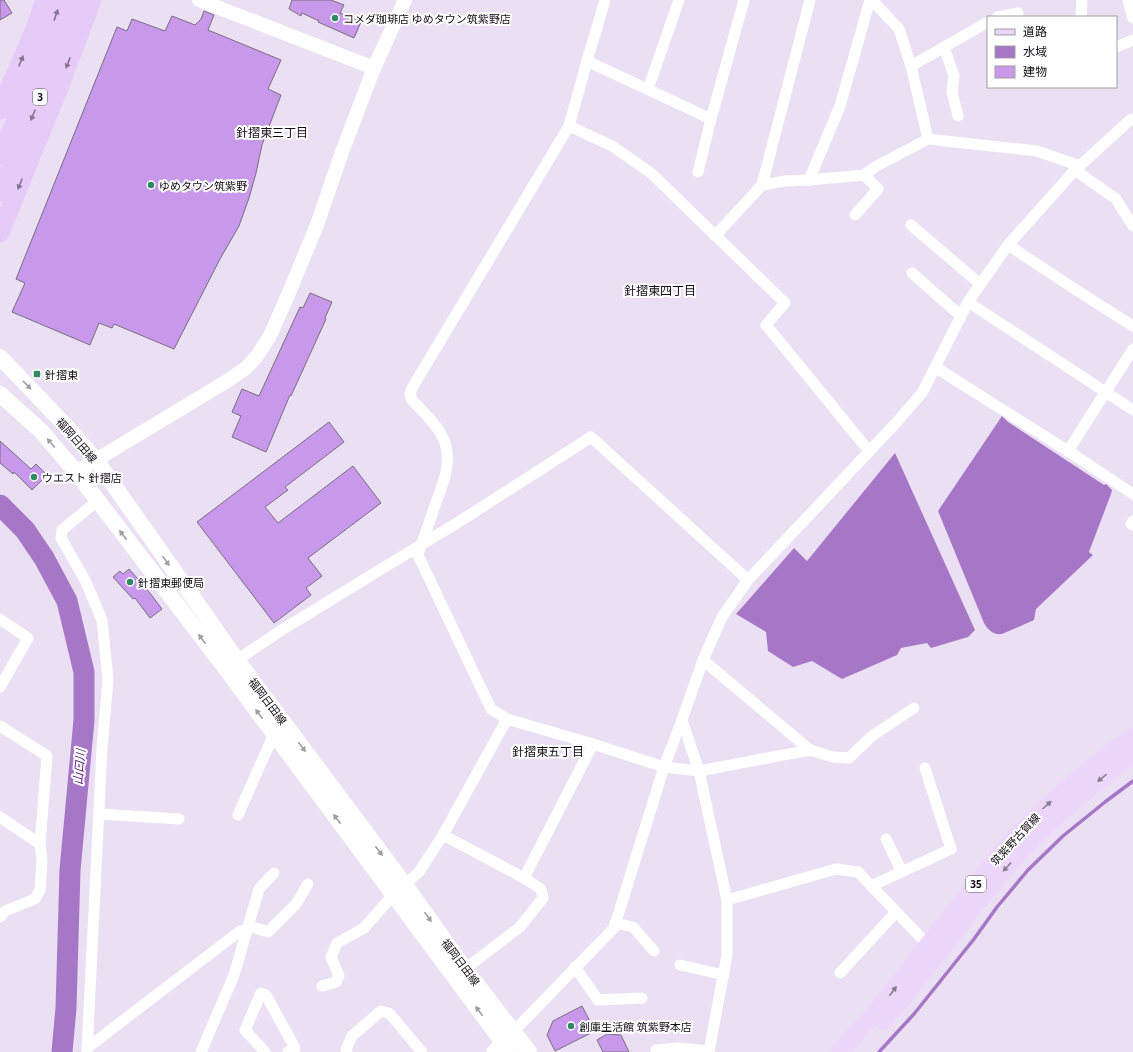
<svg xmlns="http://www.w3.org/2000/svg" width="1133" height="1052" viewBox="0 0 1133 1052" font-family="'Open Sans','Noto Sans JP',sans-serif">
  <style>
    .water { fill: #a677c6 }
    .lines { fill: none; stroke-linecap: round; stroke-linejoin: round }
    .stream { stroke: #a677c6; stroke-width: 3.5 }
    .river { stroke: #a677c6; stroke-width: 21 }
    .building { fill: #c898ea; stroke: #786e7f }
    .minor { stroke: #fff; stroke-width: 11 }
    .tertiary { stroke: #fff; stroke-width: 14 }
    .secondary { stroke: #fff; stroke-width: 16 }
    .primary { stroke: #ecd7fa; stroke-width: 18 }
    .trunk { stroke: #e6caf8; stroke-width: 19 }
    .oneway { fill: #857490 }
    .oneway2 { fill: #9f9da0 }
    .oneway3 { fill: #897b91 }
    .poi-dot { fill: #2d8a62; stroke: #fff; stroke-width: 1.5 }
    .labels { text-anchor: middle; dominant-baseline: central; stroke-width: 4; stroke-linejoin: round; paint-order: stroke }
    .shield { fill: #fff; stroke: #575458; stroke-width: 1 }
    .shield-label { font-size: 10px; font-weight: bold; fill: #0f0b11 }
    .poi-label { font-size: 11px; fill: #0f0b11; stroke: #fff; text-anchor: start }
    .street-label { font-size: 11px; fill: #0f0b11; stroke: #fff }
    .neighbourhood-label { font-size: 12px; fill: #0f0b11; stroke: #fff }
    .water-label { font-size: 12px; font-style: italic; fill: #571877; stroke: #fff }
  </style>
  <rect width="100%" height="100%" fill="#ebe0f3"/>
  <g class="water">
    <path d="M1002,416L1008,422L1104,485L1106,484L1112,490L1111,494L1089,552L1093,555L1036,609L1034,620L1002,634C993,635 988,630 984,623L938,511Z"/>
    <polygon points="895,453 975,630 968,637 931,648 927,643 901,648 897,655 842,679 812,661 793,667 768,651 766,632 736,614 794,548 807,561"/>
  </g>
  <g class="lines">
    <polyline class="stream" points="879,1052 914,1014 974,939 997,907 1028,870 1063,836 1105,802 1133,781"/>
    <polyline class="river" points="0,505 25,530 44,558 67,601 84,672 84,720 70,870 66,1008 62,1052"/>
  </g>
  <g class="building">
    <polygon points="0,0 4,0 12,13 0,20"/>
    <polygon points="292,0 331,0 344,5 340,13 361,22 354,38 318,22 319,21 302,13 301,16 289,9"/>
    <polygon points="204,11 214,15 208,30 281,60 268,89 281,95 262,145 256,173 249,198 239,226 220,259 174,349 114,324 112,328 99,323 90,345 12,312 25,283 16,279 117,27 127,31 132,19 165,31 172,16 195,25 201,19"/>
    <polygon points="310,293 332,302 325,318 326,319 291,396 290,395 266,452 232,437 241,416 232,412 242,389 259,396 300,307 303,308"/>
    <polygon points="329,422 344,442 285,487 288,490 265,507 278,523 353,466 381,503 308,558 322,576 306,588 311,595 274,623 197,522"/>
    <polygon points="0,441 31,469 36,464 47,475 32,490 14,472 13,474 0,463"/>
    <polygon points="129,569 146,588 162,609 150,618 135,598 133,599 113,577 120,571 123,574"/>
    <polygon points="582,1006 595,1031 555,1051 547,1035 553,1021"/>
    <polygon points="607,1034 621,1035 629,1052 603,1052 597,1040"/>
  </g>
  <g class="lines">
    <g class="minor">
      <path d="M605,0L587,61L569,126L412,388L410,394L412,400C423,412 437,424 443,438C454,461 442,486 434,508C429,524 423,539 418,555L491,709L507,719L593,744L664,767L699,771L810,750L833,757L849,758L872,736L914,708"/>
      <polyline points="872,0 899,29 911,66 928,139"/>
      <polyline points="1128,0 1133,18"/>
      <polyline points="997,17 1018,13"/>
      <polyline points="1081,17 1082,0"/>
      <polyline points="944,47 954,76 952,92 958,116"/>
      <polyline points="1116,47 1133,40"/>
      <polyline points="587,61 711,119 744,0"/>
      <polyline points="911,66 988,22"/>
      <polyline points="648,89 679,0"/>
      <polyline points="569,126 612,146 651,173 785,303 766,325 869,451"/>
      <polyline points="1075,170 1116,199 1133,226"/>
      <polyline points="698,172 711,119"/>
      <polyline points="809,180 840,106 870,0"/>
      <polyline points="762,185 785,181 809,180 864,175 875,167 928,139 1037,151 1080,166"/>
      <polyline points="855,215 878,189 864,175"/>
      <polyline points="911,225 980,284"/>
      <polyline points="715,236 762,185 810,0"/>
      <polyline points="1008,245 1073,288 1133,326"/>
      <polyline points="912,273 961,316"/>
      <polyline points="968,302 1133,410"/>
      <polyline points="935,367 1068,451 1133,494"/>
      <polyline points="1068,451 1133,349"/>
      <polyline points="1133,521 1131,524 1133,525"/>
      <polyline points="0,619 28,638 0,687"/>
      <polyline points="703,660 810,750"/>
      <polyline points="232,664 237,660 285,628 465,518 591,437 748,580"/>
      <polyline points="682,720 699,771 727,900 727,955 709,1052"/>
      <polyline points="0,726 47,756 40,844 42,861 40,890 35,899 5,911 0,917"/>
      <polyline points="99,814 179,819"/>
      <polyline points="238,815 274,734 279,731"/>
      <polyline points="0,817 40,844"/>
      <polyline points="443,835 524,878 541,889 543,898 520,927 465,969"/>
      <polyline points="886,839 902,872"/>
      <polyline points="524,878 593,744"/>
      <polyline points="871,886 951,849 925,768"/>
      <polyline points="727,900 836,869 858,872 928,945"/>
      <polyline points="615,923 633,927 654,951"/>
      <polyline points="247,930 253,927 268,932 296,904 308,884"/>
      <polyline points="247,930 259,889 274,873"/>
      <polyline points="680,965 724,975"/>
      <polyline points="575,967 598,1000 642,998"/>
      <polyline points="840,973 896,912"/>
      <polyline points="322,986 336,982 339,976 331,957 337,943 364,928 393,895 419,872 443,835 507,719"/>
      <polyline points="514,1031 614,928 664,767 682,720 703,660 722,617 748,580 895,424 922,393 968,302 1008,245 1075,170 1130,120 1133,119"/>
      <polyline points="87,1048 240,931 247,930 234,975 201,1052"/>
      <polyline points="656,1050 679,1048 709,1051"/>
      <polyline points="87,1052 102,748 108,680 102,620 85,580 61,538 62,530 97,501"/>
      <polyline points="265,1052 245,1030 261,993 266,995 295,1048 288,1052"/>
      <polyline points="347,1052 346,1049 352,1036 381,1011 389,1013 422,1052"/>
    </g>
    <g class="tertiary">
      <polyline points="199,0 374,68"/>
      <polyline points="76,472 227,381 246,368 257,356 270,336 288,295 317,225 342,152 374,68 405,0"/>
      <polyline points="493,1052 509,1035"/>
    </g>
    <g class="secondary">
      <polyline points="0,357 67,427 96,460 237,660 405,885 465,969 529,1052"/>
      <polyline points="0,394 41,431 76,472 226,669 510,1052"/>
    </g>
    <g class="primary">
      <path d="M883,1021C925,974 960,922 1001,874C1039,829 1085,789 1133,754"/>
      <polyline points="840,1052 885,1001 928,945 1007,845 1040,812 1072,784 1122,744 1133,737"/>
    </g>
    <g class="trunk">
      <polyline points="0,110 35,29 45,0"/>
      <polyline points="0,155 16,120 61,0"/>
      <polyline points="0,192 64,39 77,0"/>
      <polyline points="0,233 62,80 92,0"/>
    </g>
  </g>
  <defs><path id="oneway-solid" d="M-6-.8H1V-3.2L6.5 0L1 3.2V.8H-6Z"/></defs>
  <g class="oneway">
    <use href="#oneway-solid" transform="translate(56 15) rotate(-71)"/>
    <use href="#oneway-solid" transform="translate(21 61) rotate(-67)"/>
    <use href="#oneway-solid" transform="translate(68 63) rotate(111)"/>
    <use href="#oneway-solid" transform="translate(33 115) rotate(112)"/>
    <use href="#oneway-solid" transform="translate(20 184) rotate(112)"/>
  </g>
  <g class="oneway2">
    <use href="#oneway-solid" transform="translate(27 385) rotate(46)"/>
    <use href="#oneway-solid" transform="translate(51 443) rotate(-131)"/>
    <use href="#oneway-solid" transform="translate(123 535) rotate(-127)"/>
    <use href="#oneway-solid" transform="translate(166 561) rotate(55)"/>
    <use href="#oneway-solid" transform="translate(202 639) rotate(-127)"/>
    <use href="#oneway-solid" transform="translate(259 714) rotate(-126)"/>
    <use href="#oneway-solid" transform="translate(302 747) rotate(53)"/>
    <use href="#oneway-solid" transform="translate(337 819) rotate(-127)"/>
    <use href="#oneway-solid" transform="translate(379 851) rotate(53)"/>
    <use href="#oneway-solid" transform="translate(428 917) rotate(54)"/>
    <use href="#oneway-solid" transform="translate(479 1011) rotate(-127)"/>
  </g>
  <g class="oneway3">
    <use href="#oneway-solid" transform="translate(1102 778) rotate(141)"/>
    <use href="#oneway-solid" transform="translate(1047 805) rotate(-42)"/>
    <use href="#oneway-solid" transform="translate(1007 867) rotate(133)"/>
    <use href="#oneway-solid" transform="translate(893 991) rotate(-53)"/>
  </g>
  <g class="poi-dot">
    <circle cx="335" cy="18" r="4"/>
    <circle cx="151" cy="185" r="4"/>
    <rect x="33" y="370" width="8" height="8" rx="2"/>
    <circle cx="34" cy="477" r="4"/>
    <circle cx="130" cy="582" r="4"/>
    <circle cx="571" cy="1026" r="4"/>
  </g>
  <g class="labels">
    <g class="shield">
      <rect x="33" y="89" width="14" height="16" rx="3"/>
      <rect x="966" y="876" width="20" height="16" rx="3"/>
    </g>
    <g class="shield-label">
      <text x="40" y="97">3</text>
      <text x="976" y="884">35</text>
    </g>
    <g class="poi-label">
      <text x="343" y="18">コメダ珈琲店 ゆめタウン筑紫野店</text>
      <text x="159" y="185">ゆめタウン筑紫野</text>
      <text x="45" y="374">針摺東</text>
      <text x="42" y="477">ウエスト 針摺店</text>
      <text x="138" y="582">針摺東郵便局</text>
      <text x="579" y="1026">創庫生活館 筑紫野本店</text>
    </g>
    <g class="street-label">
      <text transform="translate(77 440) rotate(49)">福岡日田線</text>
      <text transform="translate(268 701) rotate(53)">福岡日田線</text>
      <text transform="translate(1015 839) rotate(-47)">筑紫野古賀線</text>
      <text transform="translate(461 962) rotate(53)">福岡日田線</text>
    </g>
    <g class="neighbourhood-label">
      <text x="272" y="132">針摺東三丁目</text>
      <text x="660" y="290">針摺東四丁目</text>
      <text x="548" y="751">針摺東五丁目</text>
    </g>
    <g class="water-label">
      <text transform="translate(79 767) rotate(-85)">山口川</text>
    </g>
  </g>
  <rect x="987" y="16" width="130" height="72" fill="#ffffff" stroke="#9f9da0"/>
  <rect x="995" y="29" width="20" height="6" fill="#ecd7fa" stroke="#9f9da0"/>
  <text x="1023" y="36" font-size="12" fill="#0f0b11">道路</text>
  <rect x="995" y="46" width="20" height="12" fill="#a677c6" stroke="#9f9da0"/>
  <text x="1023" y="56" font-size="12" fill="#0f0b11">水域</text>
  <rect x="995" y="66" width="20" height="12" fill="#c898ea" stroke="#9f9da0"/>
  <text x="1023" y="76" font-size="12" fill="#0f0b11">建物</text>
</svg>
